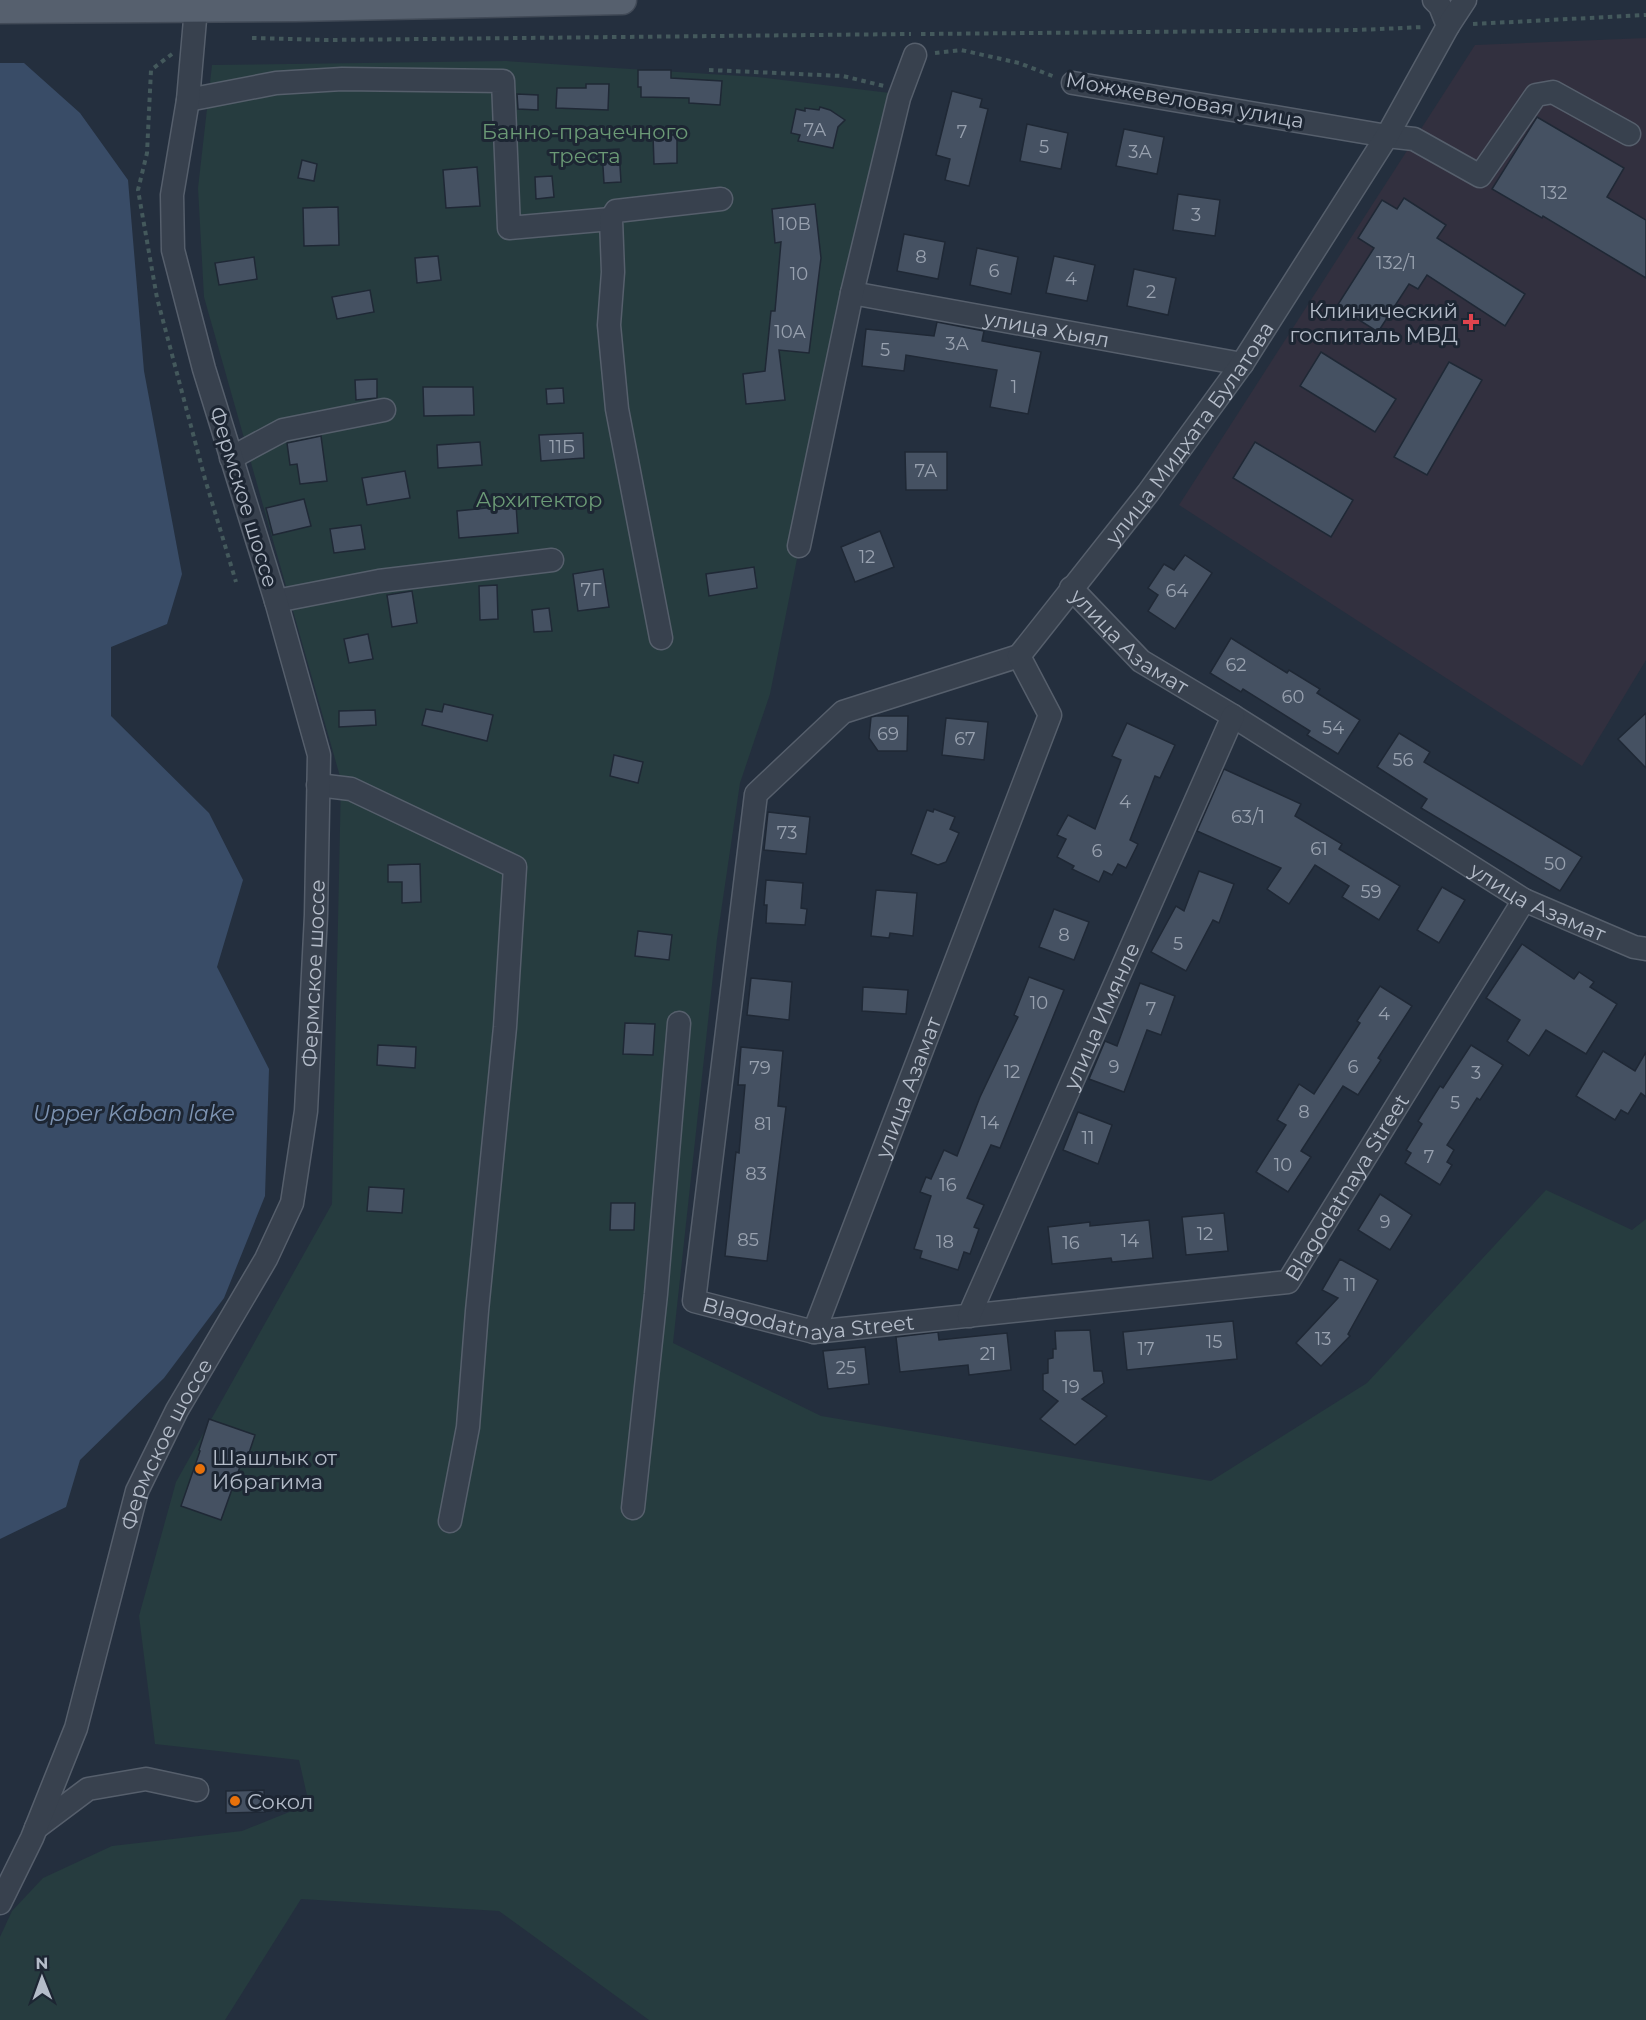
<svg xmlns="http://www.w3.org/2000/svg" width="1646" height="2020" viewBox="0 0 1646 2020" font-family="Montserrat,sans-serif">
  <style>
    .medical { fill: #32303f }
    .green { fill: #263c3f }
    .water { fill: #394c67 }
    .building { fill: #455162; stroke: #1f2835; stroke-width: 1.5 }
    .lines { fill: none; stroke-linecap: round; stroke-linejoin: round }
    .minor-casing { stroke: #565f6c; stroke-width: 25 }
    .major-casing { stroke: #414a57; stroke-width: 31 }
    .path { stroke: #44595c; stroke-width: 4; stroke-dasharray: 4.5 4.5; stroke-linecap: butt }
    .minor { stroke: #38414e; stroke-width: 22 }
    .major { stroke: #56606e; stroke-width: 28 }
    .health-dot { fill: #e0444e; stroke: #1d2633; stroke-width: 2 }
    .food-dot { fill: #e8710a; stroke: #1d2633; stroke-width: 2 }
    .labels { text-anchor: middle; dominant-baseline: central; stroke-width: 6; stroke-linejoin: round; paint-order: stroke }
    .number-label { font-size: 18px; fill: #98a1af }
    .street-label { font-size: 21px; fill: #b4bcc9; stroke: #1d2633 }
    .park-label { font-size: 21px; fill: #6b9a76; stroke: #1d2633 }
    .poi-label { font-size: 21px; fill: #b4bcc9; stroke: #1d2633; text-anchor: start }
    .water-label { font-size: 22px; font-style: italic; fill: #7c92b1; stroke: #1d2633 }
  </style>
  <rect width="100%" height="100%" fill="#242f3e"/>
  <polygon class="medical" points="1646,38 1646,660 1582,766 1179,505 1475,45"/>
  <polygon class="green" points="506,61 757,77 890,93 770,694 740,783 717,939 673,1343 821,1416 1211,1481 1367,1383 1546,1190 1632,1230 1646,1219 1646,2020 649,2020 499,1911 301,1899 225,2020 0,2020 0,1937 12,1911 43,1878 112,1846 242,1831 309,1804 299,1760 155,1744 139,1616 176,1482 332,1204 341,780 204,297 198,188 212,65"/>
  <polygon class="water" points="0,63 24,63 80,113 128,180 144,371 182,574 167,624 111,647 111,716 209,813 243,880 217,967 269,1069 265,1196 224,1298 164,1378 80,1460 66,1507 0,1539"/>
  <g class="building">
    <polygon points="638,70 671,70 671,78 722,81 720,105 689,103 689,98 641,97 641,87 638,87"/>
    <polygon points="586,84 609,84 608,110 556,108 557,88 586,88"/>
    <polygon points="952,91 982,99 980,107 988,109 969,186 945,180 950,159 936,155"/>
    <polygon points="517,94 538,95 538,110 518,109"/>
    <polygon points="820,107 830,110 845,120 838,127 833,148 798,141 800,135 791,133 796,109 805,111 805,108 819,110"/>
    <polygon points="1537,117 1624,168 1607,197 1646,220 1646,278 1543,216 1542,218 1492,189"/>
    <polygon points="1027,124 1068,133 1061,169 1020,161"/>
    <polygon points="1124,129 1164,137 1157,174 1116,166"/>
    <polygon points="653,135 677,135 677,163 654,164"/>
    <polygon points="619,149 621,182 604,183 602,150"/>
    <polygon points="302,160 317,164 314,181 298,178"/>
    <polygon points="477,167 480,206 446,208 443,170"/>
    <polygon points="552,176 554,197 536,199 535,177"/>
    <polygon points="1178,194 1220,200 1215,236 1173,230"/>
    <polygon points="1404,198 1446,225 1437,238 1525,294 1505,326 1427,275 1418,289 1409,284 1378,332 1337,306 1374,248 1358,238 1382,200 1397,209"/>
    <polygon points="815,204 821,258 809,353 779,350 785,400 746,404 743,374 765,371 771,311 775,311 781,242 775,243 772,209"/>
    <polygon points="338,207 339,245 304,246 303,208"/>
    <polygon points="904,234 945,242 938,279 897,271"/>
    <polygon points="977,248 1018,257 1011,294 970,285"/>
    <polygon points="438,256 441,280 417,283 415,258"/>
    <polygon points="1054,256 1095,265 1087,301 1046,293"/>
    <polygon points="254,257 257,279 219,285 215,263"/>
    <polygon points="1134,269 1176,278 1168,315 1127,306"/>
    <polygon points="370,290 374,312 337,319 332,297"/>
    <polygon points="937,322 984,331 982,341 1041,352 1028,414 990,407 997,370 906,355 904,371 862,366 866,329 934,336"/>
    <polygon points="1321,352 1396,399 1375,432 1300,386"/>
    <polygon points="1449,362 1482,380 1427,475 1394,457"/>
    <polygon points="377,379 377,398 356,400 355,380"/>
    <polygon points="423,387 473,387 474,415 424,416"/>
    <polygon points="563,388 564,403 547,404 546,389"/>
    <polygon points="583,433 584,458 541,461 539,435"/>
    <polygon points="321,436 327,481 300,484 297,464 290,465 287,443"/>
    <polygon points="480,442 482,465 438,468 437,445"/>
    <polygon points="1255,442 1353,500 1331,537 1233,478"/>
    <polygon points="905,452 947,452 947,490 906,490"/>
    <polygon points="405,471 410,498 367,505 362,478"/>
    <polygon points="304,499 311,526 273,535 266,508"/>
    <polygon points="516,505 518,533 459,538 457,511"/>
    <polygon points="361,525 365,549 334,553 330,529"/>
    <polygon points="880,531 894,567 855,582 841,547"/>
    <polygon points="1185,555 1212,573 1175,629 1148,611 1158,595 1148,588 1164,564 1174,570"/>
    <polygon points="754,567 757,588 709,596 706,574"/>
    <polygon points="603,569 609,607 578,611 573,574"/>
    <polygon points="497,585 498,619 480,620 479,586"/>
    <polygon points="412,591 417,623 392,627 387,595"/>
    <polygon points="549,608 552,631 534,632 532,610"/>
    <polygon points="368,634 373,659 349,663 344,639"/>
    <polygon points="1231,638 1287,673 1289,670 1320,689 1317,693 1360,720 1338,754 1307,735 1310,731 1243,689 1241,692 1210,673"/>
    <polygon points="444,704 493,715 487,741 422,725 426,709 442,712"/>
    <polygon points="375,710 376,725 339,727 339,711"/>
    <polygon points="1646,713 1646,768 1618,739"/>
    <polygon points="876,716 908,716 907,751 878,751 869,738 871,717"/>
    <polygon points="946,718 988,722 984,760 942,755"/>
    <polygon points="1127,723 1175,745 1160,778 1155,776 1130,840 1138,844 1126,868 1118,864 1112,875 1104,871 1099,882 1072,869 1074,866 1057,857 1066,839 1057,835 1068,815 1095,829 1121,760 1112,756"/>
    <polygon points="1399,733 1430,752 1424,762 1582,857 1560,891 1421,808 1427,799 1377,767"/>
    <polygon points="614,755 643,762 638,783 610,776"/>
    <polygon points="1224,769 1301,804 1295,816 1342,844 1339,849 1400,886 1379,920 1342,897 1349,886 1315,865 1289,904 1267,889 1281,868 1197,831"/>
    <polygon points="934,809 955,817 950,829 959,833 946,862 938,865 911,854 927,810 933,812"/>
    <polygon points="768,812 810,817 806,854 764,850"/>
    <polygon points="420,864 421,902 402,903 402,882 388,882 388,865"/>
    <polygon points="1199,871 1234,884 1219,923 1213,920 1186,971 1151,952 1176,906 1184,911"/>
    <polygon points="766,880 803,883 801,908 807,909 805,925 766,923 767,905 764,905"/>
    <polygon points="1442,887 1465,900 1439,943 1417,930"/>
    <polygon points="876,890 917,893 913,936 890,933 889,938 871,936"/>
    <polygon points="1054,909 1089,922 1074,960 1039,947"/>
    <polygon points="638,931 672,935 669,960 635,956"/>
    <polygon points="1522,944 1574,979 1579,972 1594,982 1590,987 1617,1004 1586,1054 1546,1030 1529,1056 1507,1041 1520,1020 1486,998"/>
    <polygon points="1029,977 1064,990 1000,1148 991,1145 967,1198 984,1205 974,1227 979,1229 970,1254 964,1252 958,1270 920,1258 922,1251 914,1249 931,1196 920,1192 926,1177 931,1179 944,1150 957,1156 980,1097 1018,1017 1014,1015"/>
    <polygon points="751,978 792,982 789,1020 747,1015"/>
    <polygon points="1140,983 1175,996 1161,1035 1147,1030 1124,1092 1089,1079 1105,1041 1117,1046"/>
    <polygon points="1380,986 1412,1006 1378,1058 1381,1060 1358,1095 1343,1086 1301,1151 1311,1157 1288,1192 1256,1172 1286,1125 1277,1120 1299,1084 1314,1094 1360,1023 1357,1021"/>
    <polygon points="863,987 908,990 906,1014 862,1011"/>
    <polygon points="625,1023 655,1024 653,1055 623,1054"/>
    <polygon points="378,1045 416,1047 415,1068 377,1065"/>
    <polygon points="1471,1045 1503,1065 1480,1100 1477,1098 1447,1145 1454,1150 1447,1162 1452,1165 1440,1185 1405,1163 1411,1153 1406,1150 1422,1124 1418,1121 1440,1086 1443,1088"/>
    <polygon points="741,1047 783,1051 778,1106 786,1107 767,1261 725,1256 736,1152 739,1153 745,1085 738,1085"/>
    <polygon points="1603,1051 1635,1071 1646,1052 1646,1097 1641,1093 1628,1114 1621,1110 1615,1120 1576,1096"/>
    <polygon points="1078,1112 1112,1125 1098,1164 1063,1150"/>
    <polygon points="369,1187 404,1189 402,1213 367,1211"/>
    <polygon points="1380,1194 1412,1215 1390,1250 1358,1230"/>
    <polygon points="611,1203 635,1203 634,1230 610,1230"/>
    <polygon points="1224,1213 1228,1251 1186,1255 1182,1217"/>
    <polygon points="1149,1220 1153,1258 1112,1262 1111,1258 1052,1264 1048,1227 1090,1222 1090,1226"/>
    <polygon points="1340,1259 1378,1280 1348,1334 1350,1336 1321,1366 1296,1343 1338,1298 1322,1290"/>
    <polygon points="1233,1321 1237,1359 1127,1370 1123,1332"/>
    <polygon points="1090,1330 1094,1371 1102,1371 1104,1383 1082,1399 1107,1416 1075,1445 1040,1419 1058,1401 1043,1390 1043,1374 1048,1373 1048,1359 1053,1358 1053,1349 1056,1349 1055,1331"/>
    <polygon points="938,1332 939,1340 1007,1333 1011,1370 969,1375 968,1365 900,1372 896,1337"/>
    <polygon points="865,1347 869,1384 828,1389 823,1351"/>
    <polygon points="209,1419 255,1435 245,1465 241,1464 221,1520 181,1506 200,1451 199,1450"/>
    <polygon points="264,1790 265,1812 226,1813 226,1791"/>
  </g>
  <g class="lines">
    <g class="minor-casing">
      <g id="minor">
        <polyline points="1434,0 1440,6 1448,26"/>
        <polyline points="1073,83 1387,136 1414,139 1480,176 1536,95 1553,92 1629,134"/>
        <polyline points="188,100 276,83 342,79 503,81 509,228 611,219"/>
        <path id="s1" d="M852,293L1242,364"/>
        <polyline points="231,458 283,430 384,410"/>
        <polyline points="799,546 852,293 899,98 915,55"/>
        <path id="s2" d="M1071,588L1141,661L1233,716L1524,900L1634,947L1646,949"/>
        <polyline points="276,601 379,581 552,560"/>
        <polyline points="661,638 617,409 609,325 613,272 611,219 616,211 721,199"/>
        <path id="s3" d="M1019,656L843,712L756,794L694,1301L814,1332L1288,1282L1524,900"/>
        <polyline points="318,785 351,789 515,867 505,1027 477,1311 468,1427 450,1521"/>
        <path id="s4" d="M969,1316L1233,716"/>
        <path id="s5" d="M814,1332L1050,715L1019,656L1148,493L1242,364L1387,136L1448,26L1465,0"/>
        <polyline points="633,1508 656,1294 679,1023"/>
        <polyline points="36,1828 88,1789 146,1779 197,1790"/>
        <path id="s6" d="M0,1903L32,1838L76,1728L137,1491L177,1410L266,1259L292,1203L306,1111L316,915L319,755L276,601L204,369L173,250L172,195L188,100L196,8"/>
      </g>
    </g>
    <g class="major-casing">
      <polyline id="major" points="0,9 296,7 622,0"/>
    </g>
    <g class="path">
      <polyline points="1473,24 1646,15"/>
      <polyline points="921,34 1358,30 1424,27"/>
      <polyline points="252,38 328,40 911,34"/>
      <polyline points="935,53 961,50 1019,63 1055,77"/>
      <polyline points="172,54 151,70 147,153 138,190 157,298 205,479 236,582"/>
      <polyline points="709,70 843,76 884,86"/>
    </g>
    <use href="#minor" class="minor"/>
    <use href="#major" class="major"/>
  </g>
  <path class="health-dot" d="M1468 313h6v6h6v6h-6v6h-6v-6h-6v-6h6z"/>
  <g class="food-dot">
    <circle cx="200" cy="1469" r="6"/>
    <circle cx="235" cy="1801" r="6"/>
  </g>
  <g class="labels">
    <g class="number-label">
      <text x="815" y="130">7А</text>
      <text x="962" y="132">7</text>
      <text x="1044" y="147">5</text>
      <text x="1140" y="152">3А</text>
      <text x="1554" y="193">132</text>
      <text x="1196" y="215">3</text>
      <text x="795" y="224">10В</text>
      <text x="921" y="257">8</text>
      <text x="1396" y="263">132/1</text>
      <text x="994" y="271">6</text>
      <text x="799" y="274">10</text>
      <text x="1071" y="279">4</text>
      <text x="1151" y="292">2</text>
      <text x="790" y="332">10А</text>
      <text x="957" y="344">3А</text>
      <text x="885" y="350">5</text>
      <text x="1014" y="387">1</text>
      <text x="562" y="447">11Б</text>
      <text x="926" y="471">7А</text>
      <text x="867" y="557">12</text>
      <text x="591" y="590">7Г</text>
      <text x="1177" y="591">64</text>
      <text x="1236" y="665">62</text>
      <text x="1293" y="697">60</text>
      <text x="1333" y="728">54</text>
      <text x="888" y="734">69</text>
      <text x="965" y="739">67</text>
      <text x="1403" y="760">56</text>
      <text x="1125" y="802">4</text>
      <text x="1248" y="817">63/1</text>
      <text x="787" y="833">73</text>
      <text x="1319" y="849">61</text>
      <text x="1097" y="851">6</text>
      <text x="1555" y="864">50</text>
      <text x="1371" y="892">59</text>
      <text x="1064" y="935">8</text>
      <text x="1178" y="944">5</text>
      <text x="1039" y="1003">10</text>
      <text x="1151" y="1009">7</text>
      <text x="1384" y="1014">4</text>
      <text x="1114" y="1067">9</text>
      <text x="1353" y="1067">6</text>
      <text x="760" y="1068">79</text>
      <text x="1012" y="1072">12</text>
      <text x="1476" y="1073">3</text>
      <text x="1455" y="1103">5</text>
      <text x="1304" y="1112">8</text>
      <text x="990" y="1123">14</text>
      <text x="763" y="1124">81</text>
      <text x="1088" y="1138">11</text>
      <text x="1429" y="1157">7</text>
      <text x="1283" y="1165">10</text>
      <text x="756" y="1174">83</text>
      <text x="948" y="1185">16</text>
      <text x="1385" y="1222">9</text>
      <text x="1205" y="1234">12</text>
      <text x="748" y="1240">85</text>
      <text x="1130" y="1241">14</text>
      <text x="945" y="1242">18</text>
      <text x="1071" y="1243">16</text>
      <text x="1350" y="1285">11</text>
      <text x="1323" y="1339">13</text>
      <text x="1214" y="1342">15</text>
      <text x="1146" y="1349">17</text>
      <text x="988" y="1354">21</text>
      <text x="846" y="1368">25</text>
      <text x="1071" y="1387">19</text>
    </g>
    <g class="street-label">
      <text transform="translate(1185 100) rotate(10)">Можжевеловая улица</text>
      <text stroke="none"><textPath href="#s1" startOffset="198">улица Хыял</textPath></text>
      <text stroke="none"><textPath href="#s5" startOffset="1008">улица Мидхата Булатова</textPath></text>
      <text transform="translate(244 497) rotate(73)">Фермское шоссе</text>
      <text stroke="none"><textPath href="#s2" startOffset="80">улица Азамат</textPath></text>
      <text stroke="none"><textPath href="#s2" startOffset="566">улица Азамат</textPath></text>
      <text stroke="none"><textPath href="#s6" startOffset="994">Фермское шоссе</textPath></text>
      <text stroke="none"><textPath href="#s4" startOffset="328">улица Имянле</textPath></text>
      <text stroke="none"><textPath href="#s5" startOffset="262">улица Азамат</textPath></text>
      <text stroke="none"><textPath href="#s3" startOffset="1527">Blagodatnaya Street</textPath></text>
      <text stroke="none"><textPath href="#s3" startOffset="932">Blagodatnaya Street</textPath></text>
      <text stroke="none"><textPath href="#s6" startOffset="490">Фермское шоссе</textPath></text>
    </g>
    <g class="park-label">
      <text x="585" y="131">Банно-прачечного<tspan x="585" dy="24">треста</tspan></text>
      <text x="539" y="499">Архитектор</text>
    </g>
    <g class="poi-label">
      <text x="1458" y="310" text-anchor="end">Клинический<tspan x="1458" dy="24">госпиталь МВД</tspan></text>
      <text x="212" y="1457">Шашлык от<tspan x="212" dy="24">Ибрагима</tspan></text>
      <text x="247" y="1801">Сокол</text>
    </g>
    <g class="water-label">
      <text x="134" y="1113">Upper Kaban lake</text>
    </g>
  </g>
  <g transform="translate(42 1978) rotate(359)" stroke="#1d2633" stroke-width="4.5" paint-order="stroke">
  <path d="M0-4.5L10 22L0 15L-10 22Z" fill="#b4bcc9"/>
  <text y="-9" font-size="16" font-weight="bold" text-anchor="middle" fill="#b4bcc9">N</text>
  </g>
</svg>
